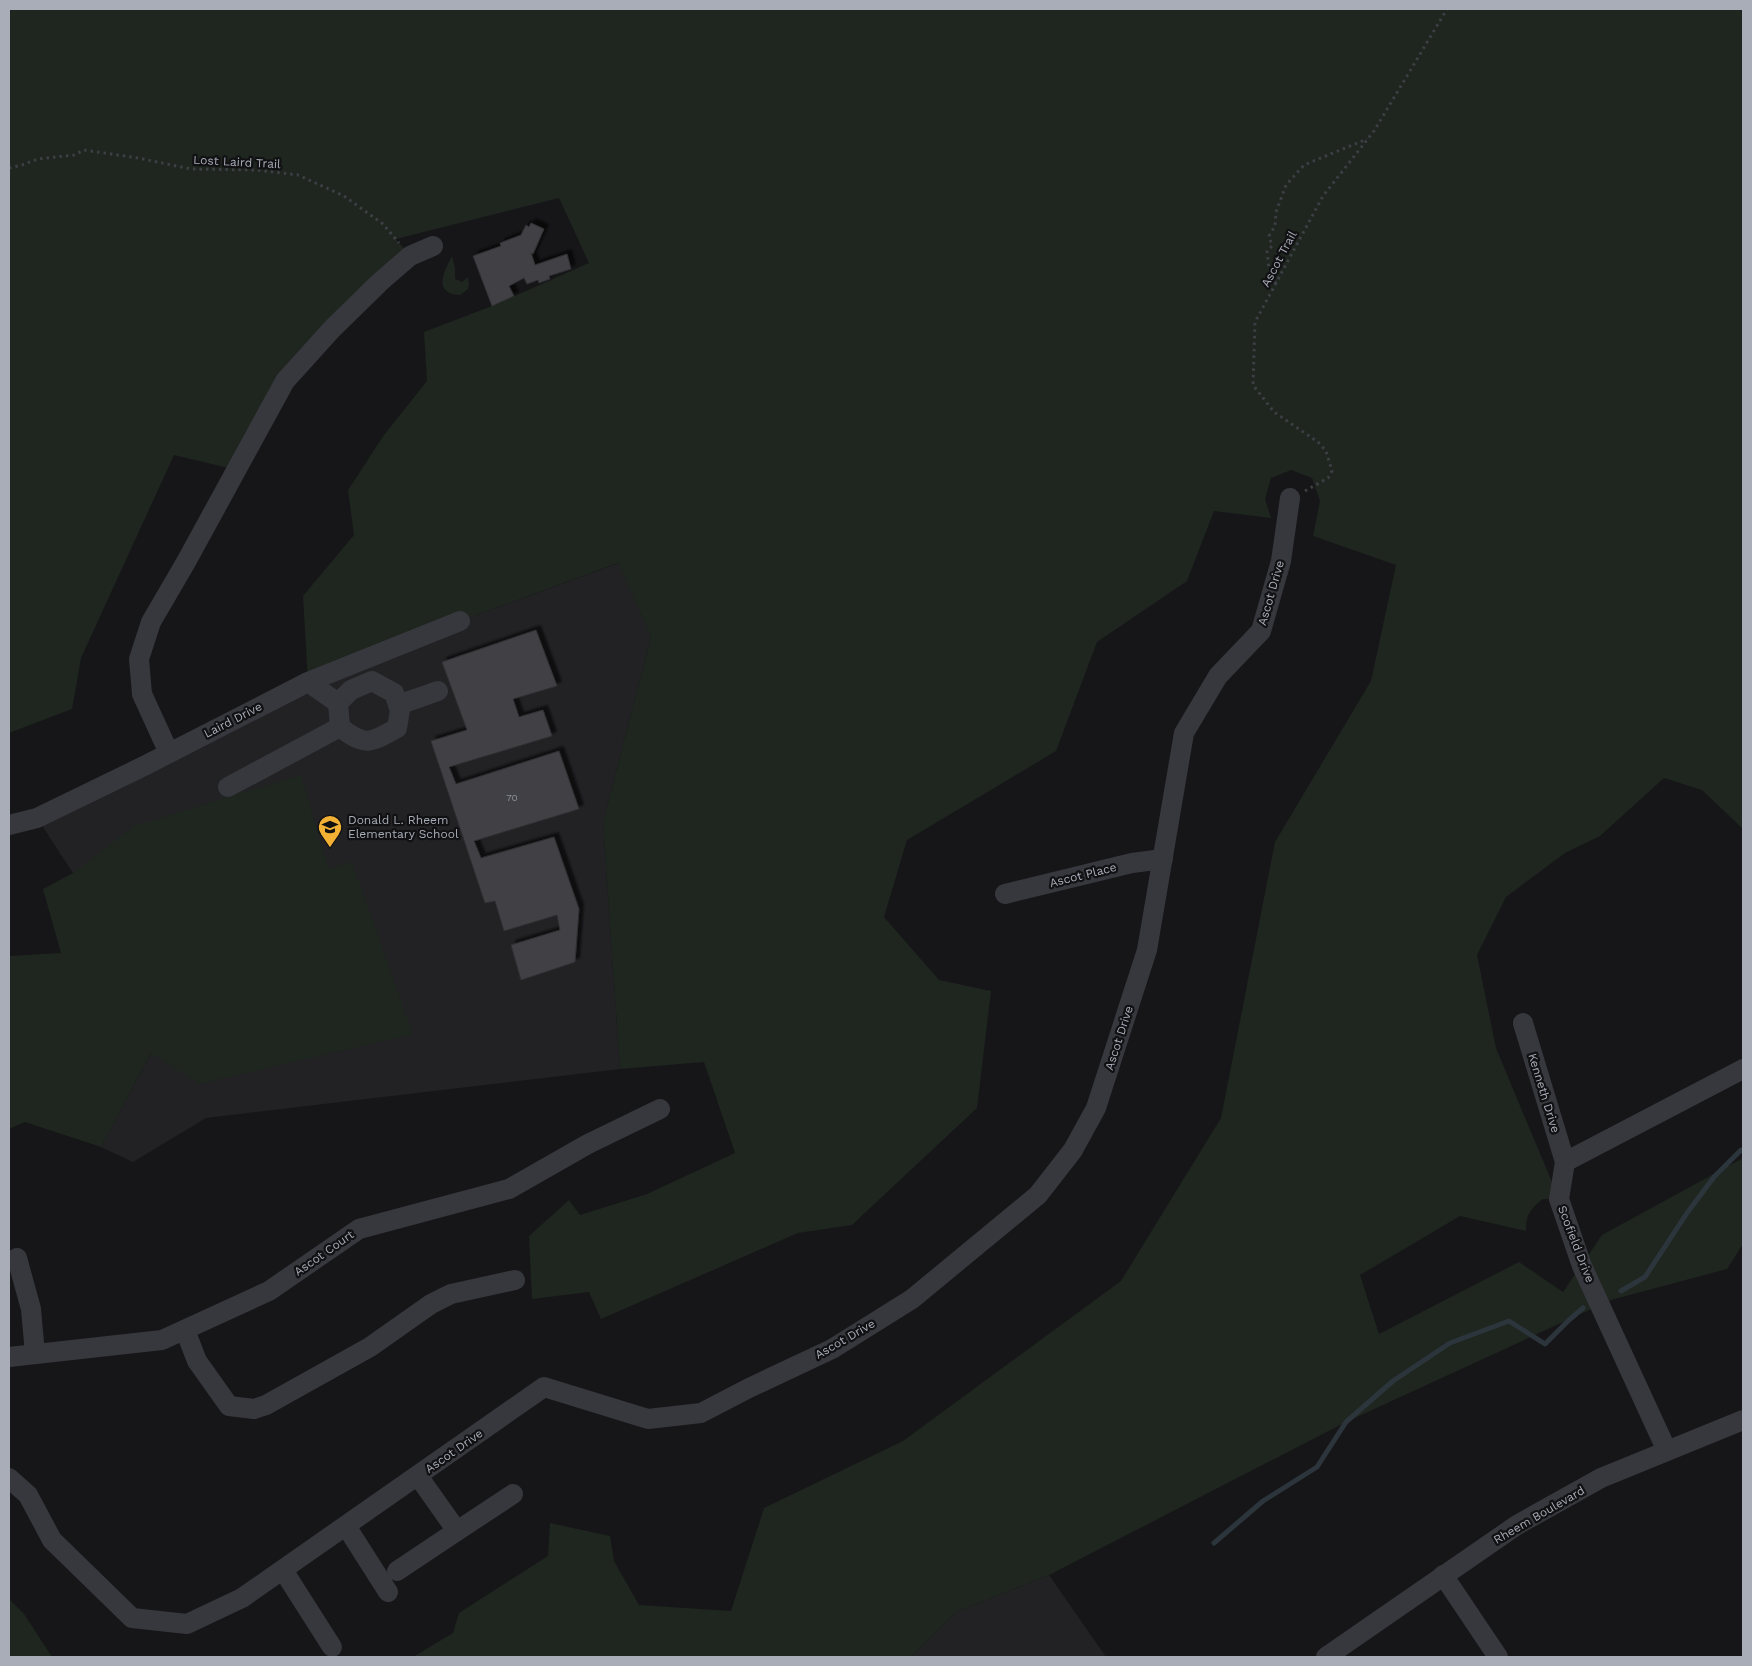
<svg xmlns="http://www.w3.org/2000/svg" width="1752" height="1666" viewBox="0 0 1752 1666" font-family="'Work Sans',sans-serif">
  <style>
    .built { fill: #222225 }
    .green { fill: #1e261f }
    .lines { fill: none; stroke-linecap: round; stroke-linejoin: round }
    .stream { stroke: #2c353c; stroke-width: 5 }
    .building { fill: #404145; stroke: #303034; filter: url(#shadow) }
    .path { stroke: #3d3f44; stroke-width: 3; stroke-dasharray: 2.5 4; stroke-linecap: butt }
    .minor { stroke: #37383d; stroke-width: 20 }
    .labels { text-anchor: middle; dominant-baseline: central; stroke-width: 4.5; stroke-linejoin: round; paint-order: stroke }
    .number-label { font-size: 10px; fill: #8e929b }
    .street-label { font-size: 12px; fill: #a8adb8; stroke: #111113 }
    .poi-label { font-size: 12px; fill: #a8adb8; stroke: #111113; text-anchor: start }
  </style>
  <defs>
    <filter id="shadow"><feDropShadow dx="4.5" dy="-4.5" stdDeviation="1" flood-color="#0009"/></filter>
  </defs>
  <rect width="100%" height="100%" fill="#161618"/>
  <g class="built">
    <polygon points="619,563 651,637 603,823 620,1069 206,1118 133,1162 101,1147 151,1053 73,873 37,818 460,621"/>
    <polygon points="1049,1575 1106,1657 911,1657 956,1612"/>
  </g>
  <g class="green">
    <path d="M9,9H1743V829L1702,790L1664,778L1600,836L1565,853L1506,897L1477,955L1496,1048L1559,1199H1543C1530,1209 1526,1215 1526,1231L1460,1216L1360,1275L1379,1334L1519,1262L1563,1292L1602,1235L1743,1158V1244L1727,1269L1611,1300L1346,1422L1049,1575L956,1612L911,1657H413L453,1633L459,1613L548,1556L550,1523L610,1536L614,1561L639,1605L731,1611L764,1508L903,1441L1121,1281L1221,1118L1275,842L1371,681L1396,565L1313,536L1320,501L1312,478L1291,470L1271,478L1265,499L1271,518L1214,511L1187,581L1097,642L1056,751L907,840L884,917L939,980L991,991L977,1108L852,1225L798,1233L601,1319L589,1292L532,1299L529,1236L569,1200L580,1215L647,1194L735,1153L704,1062L620,1069L603,823L651,637L618,563L460,621L308,682L303,596L354,535L348,490L384,435L427,381L424,332L492,306L589,263L559,198L396,239L410,256L285,381L237,470L174,455L81,658L72,709L9,733Z"/>
    <path d="M452,256L455,268V279L462,282L468,277L469,284L468,289L460,295C432,293 444,272 452,256Z"/>
    <polygon points="301,775 328,868 352,862 413,1034 199,1084 151,1053 101,1147 25,1122 9,1129 9,956 61,953 43,889 73,873 134,826"/>
    <polygon points="9,1599 24,1614 52,1657 9,1657"/>
  </g>
  <g class="lines">
    <g class="stream">
      <polyline points="1621,1291 1645,1277 1687,1213 1714,1177 1741,1150 1743,1151"/>
      <polyline points="1214,1543 1263,1501 1317,1467 1346,1422 1393,1381 1450,1343 1509,1321 1545,1344 1569,1320 1583,1308"/>
    </g>
  </g>
  <g class="building">
    <polygon points="531,223 544,229 533,254 531,253 535,265 567,254 571,269 549,276 550,279 539,283 538,280 527,284 524,278 509,286 514,296 492,306 473,256 501,246 500,243 521,235 526,225 529,227"/>
    <polygon points="536,630 557,686 513,699 519,717 543,710 552,736 449,767 456,784 559,751 579,809 474,841 481,858 554,837 579,909 575,962 521,980 511,945 560,930 557,915 504,931 495,901 485,903 431,741 467,730 442,662"/>
  </g>
  <g class="lines">
    <g class="path">
      <polyline points="9,168 22,165 38,159 74,155 84,150 138,158 191,169 256,170 298,175 344,196 383,224 399,243"/>
      <polyline points="1276,284 1269,269 1267,251 1272,246 1269,236 1275,226 1276,212 1286,185 1304,165 1367,139"/>
      <polyline points="1305,491 1328,478 1332,471 1326,451 1318,442 1274,412 1253,385 1255,322 1323,196 1374,131 1447,9"/>
    </g>
    <g class="minor">
      <path d="M372,681L394,693L400,710L397,728C371,743 365,747 340,727L338,703L351,690Z"/>
      <polyline points="308,682 338,703"/>
      <polyline points="398,705 438,691"/>
      <polyline points="169,753 142,694 139,659 151,622 186,562 285,381 332,329 380,282 410,256 433,246"/>
      <polyline points="228,787 340,727"/>
      <polyline points="9,825 37,818 144,766 308,682 460,621"/>
      <polyline points="1005,894 1132,863 1163,859"/>
      <polyline points="1523,1023 1565,1162 1559,1199 1582,1266 1667,1451"/>
      <polyline points="1565,1162 1743,1069"/>
      <polyline points="17,1258 31,1309 35,1354"/>
      <polyline points="185,1330 197,1361 229,1406 254,1409 266,1405 370,1347 431,1304 451,1294 515,1280"/>
      <polyline points="9,1357 162,1340 269,1291 359,1229 509,1189 588,1144 660,1109"/>
      <polyline points="418,1476 457,1531 513,1494"/>
      <polyline points="9,1478 28,1495 52,1540 132,1618 187,1624 242,1598 544,1387 648,1419 701,1413 749,1388 832,1349 912,1299 1038,1195 1073,1150 1096,1108 1147,950 1184,733 1218,676 1261,631 1281,561 1290,498"/>
      <polyline points="346,1526 388,1592"/>
      <polyline points="283,1570 332,1647"/>
      <polyline points="397,1571 457,1531"/>
      <polyline points="1443,1575 1498,1657"/>
      <polyline points="1326,1657 1517,1525 1601,1478 1743,1420"/>
    </g>
  </g>
  <defs>
    <g id="school-pin" transform="scale(1.25)"><path d="M0 17L-7.5 6A9.5 9.5 0 1 1 7.5 6Z" fill="#f2b134" stroke="#111113"/><path d="M0-5L7-2L0 1L-7-2ZM-4 1L0 2.5L4 1V4Q0 6-4 4Z" fill="#111"/></g>
  </defs>
  <g fill-rule="evenodd">
    <use href="#school-pin" x="330" y="827"/>
  </g>
  <g class="labels">
    <g class="number-label">
      <text x="512" y="797">70</text>
    </g>
    <g class="street-label">
      <text transform="translate(237 162) rotate(3)">Lost Laird Trail</text>
      <text transform="translate(1279 259) rotate(-62)">Ascot Trail</text>
      <text transform="translate(1271 593) rotate(-74)">Ascot Drive</text>
      <text transform="translate(233 720) rotate(-27)">Laird Drive</text>
      <text transform="translate(1083 875) rotate(-14)">Ascot Place</text>
      <text transform="translate(1119 1038) rotate(-72)">Ascot Drive</text>
      <text transform="translate(1544 1093) rotate(73)">Kenneth Drive</text>
      <text transform="translate(1576 1244) rotate(69)">Scofield Drive</text>
      <text transform="translate(324 1253) rotate(-35)">Ascot Court</text>
      <text transform="translate(845 1339) rotate(-30)">Ascot Drive</text>
      <text transform="translate(454 1451) rotate(-35)">Ascot Drive</text>
      <text transform="translate(1539 1515) rotate(-30)">Rheem Boulevard</text>
    </g>
    <g class="poi-label">
      <text x="348" y="820">Donald L. Rheem<tspan x="348" dy="14">Elementary School</tspan></text>
    </g>
  </g>
  <rect width="1752" height="1666" fill="none" stroke="#a8adb8" stroke-width="20"/>
</svg>
